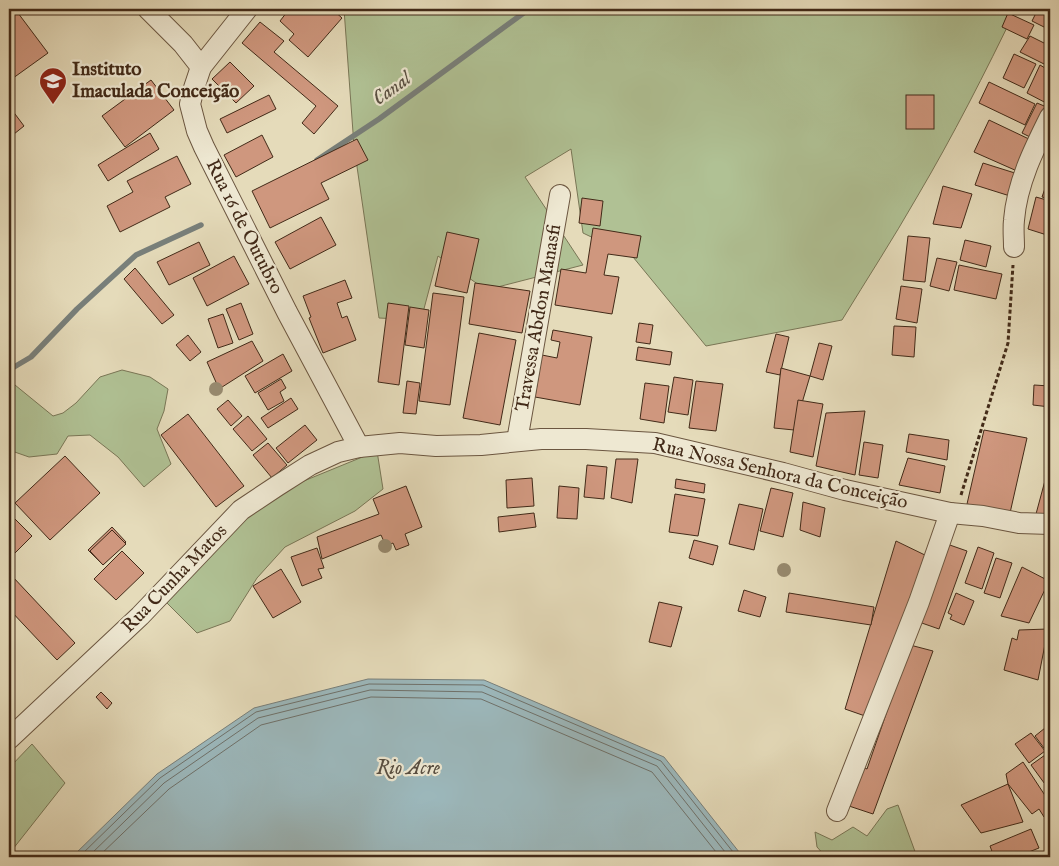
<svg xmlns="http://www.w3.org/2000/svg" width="1059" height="866" viewBox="0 0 1059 866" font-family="'IM FELL English',serif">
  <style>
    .green { fill: #b0c194; stroke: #797656 }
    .water { fill: #9cb8bc; stroke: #787f7a }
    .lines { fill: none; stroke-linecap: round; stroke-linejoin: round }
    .shore { stroke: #6f716a; stroke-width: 1 }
    .stream { stroke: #787f7a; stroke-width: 5.5 }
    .building { fill: #cf977e; stroke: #422a18 }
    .minor-casing { stroke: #6b5640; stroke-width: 22 }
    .path { stroke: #422a18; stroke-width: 3; stroke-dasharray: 4 2.5; stroke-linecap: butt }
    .minor { stroke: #eee8d2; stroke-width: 20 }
    .tree { fill: #978a6f }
    .labels { text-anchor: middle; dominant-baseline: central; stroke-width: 4.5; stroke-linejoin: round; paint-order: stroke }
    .poi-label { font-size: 19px; font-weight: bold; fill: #422a18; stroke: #eee8d2; text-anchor: start }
    .street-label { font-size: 19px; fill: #422a18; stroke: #eee8d2 }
    .water-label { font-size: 20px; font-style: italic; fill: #584e41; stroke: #eee8d2 }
  </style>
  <rect width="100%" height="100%" fill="#e5dbba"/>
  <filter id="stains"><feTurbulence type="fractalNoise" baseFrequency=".004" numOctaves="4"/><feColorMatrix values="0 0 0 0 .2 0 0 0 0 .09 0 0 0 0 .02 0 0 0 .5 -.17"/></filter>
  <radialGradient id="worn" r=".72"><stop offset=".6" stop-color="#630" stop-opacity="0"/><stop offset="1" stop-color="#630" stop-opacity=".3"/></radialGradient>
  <g class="green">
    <path d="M344,9H1016C985,73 953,136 917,197C893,239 867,279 842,320L706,346L633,257L583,233L571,149L525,177L583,265L486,290L438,256L421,320L379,318L354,146Z"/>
    <polygon points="122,370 150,377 168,389 164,411 157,429 171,464 144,487 118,457 90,435 68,436 57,454 29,457 9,450 9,391 15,385 53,416 63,413 76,403 100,377"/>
    <polygon points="377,451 383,489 355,511 285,547 257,578 230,621 197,633 165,601 215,545 272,494"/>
    <polygon points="32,744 65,783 9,854 9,768"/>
    <polygon points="898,805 917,857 826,857 817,847 815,832 832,840 853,827 867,836 887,809"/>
  </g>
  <polygon class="water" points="368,679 484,680 664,757 743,857 72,857 157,774 254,708"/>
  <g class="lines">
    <g class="shore">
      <polyline points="79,857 160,778 256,712 369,684 483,685 661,761 737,857"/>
      <polyline points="88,857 164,783 258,718 370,690 482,692 657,766 729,857"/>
      <polyline points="98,857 169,789 261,725 371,697 481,699 652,772 720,857"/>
    </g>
    <g class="stream">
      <polyline points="317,160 379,119 529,9"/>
      <polyline points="9,370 31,357 77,309 136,255 201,225"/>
    </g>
  </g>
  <g class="building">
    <polygon points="15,9 48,53 9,81 9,14"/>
    <polygon points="283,9 332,9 342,18 308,57 289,40 294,34 280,21 287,12"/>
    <polygon points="1038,9 1050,9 1050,30 1032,21"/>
    <polygon points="1008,13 1034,25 1027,39 1002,27"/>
    <polygon points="260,22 284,41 274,52 338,106 314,134 302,123 316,106 242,43"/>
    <polygon points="1030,36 1050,46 1050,67 1020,52"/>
    <polygon points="1014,54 1036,64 1024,88 1003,78"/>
    <polygon points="230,62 254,86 236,103 212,79"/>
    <polygon points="1040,65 1050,71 1050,105 1027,93"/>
    <polygon points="151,80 174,110 125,147 102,116"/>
    <polygon points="989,82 1035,104 1025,125 979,103"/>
    <polygon points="269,95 276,109 227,133 220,119"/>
    <rect x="906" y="95" width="28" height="34"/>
    <polygon points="1037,103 1049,108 1034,139 1022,133"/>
    <polygon points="9,106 24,126 9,138"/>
    <polygon points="989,120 1031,140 1017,171 974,152"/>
    <polygon points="150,133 159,149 108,181 98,165"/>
    <polygon points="262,135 273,157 236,177 224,155"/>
    <polygon points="357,139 368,160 321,183 329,199 270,228 252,191"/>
    <polygon points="177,156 191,184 165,197 170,207 120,232 107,206 133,192 127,181"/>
    <polygon points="983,163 1018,174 1010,196 975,185"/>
    <polygon points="1049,177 1050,178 1050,199 1042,197"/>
    <polygon points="943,186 972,194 961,228 933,224"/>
    <polygon points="1036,197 1050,201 1050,236 1028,229"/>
    <polygon points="582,198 603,201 600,226 579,223"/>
    <polygon points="321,217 336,245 290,269 275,242"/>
    <polygon points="593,228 641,236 637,258 608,254 604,275 619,277 612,314 555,305 561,269 586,273"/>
    <polygon points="447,232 479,239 467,293 435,286"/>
    <polygon points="908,236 930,238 925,282 903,280"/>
    <polygon points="965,240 991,246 986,267 960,260"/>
    <polygon points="199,242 210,265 169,285 157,262"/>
    <polygon points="234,256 249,284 207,306 193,278"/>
    <polygon points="937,258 957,262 949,291 930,286"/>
    <polygon points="959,265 1002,274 996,299 954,290"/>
    <polygon points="135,268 174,315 162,324 124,279"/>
    <polygon points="345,280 352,298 337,303 342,318 347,316 356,340 323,353 309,318 311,317 303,296"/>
    <polygon points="475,283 530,291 522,333 469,324"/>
    <polygon points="901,286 922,289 917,323 896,319"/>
    <polygon points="433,293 464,297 450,405 419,401"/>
    <polygon points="241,303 253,334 239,340 226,309"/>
    <polygon points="388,303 409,306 399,385 378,382"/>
    <polygon points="410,307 429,310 424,348 405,345"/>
    <polygon points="223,314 233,343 218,348 208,319"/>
    <polygon points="639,323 653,325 650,344 636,342"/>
    <polygon points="894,326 916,327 914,357 892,355"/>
    <polygon points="553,330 592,337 580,405 535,397 542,355 557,358 560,342 551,340"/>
    <polygon points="479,333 516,340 500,425 463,418"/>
    <polygon points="776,334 789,337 780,375 766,372"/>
    <polygon points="188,335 201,352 190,361 176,345"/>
    <polygon points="252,341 263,361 219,389 207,362"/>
    <polygon points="819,343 832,346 823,380 810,376"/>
    <polygon points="638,347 672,352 670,365 636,360"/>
    <polygon points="283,354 292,371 255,393 245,376"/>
    <polygon points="781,368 810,376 794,430 774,428"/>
    <polygon points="674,377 693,380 688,415 668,412"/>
    <polygon points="281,379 286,388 280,392 284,401 268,410 258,393"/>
    <polygon points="407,381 420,383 416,414 403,413"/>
    <polygon points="696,381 723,384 716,431 689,428"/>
    <polygon points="645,383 669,386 664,423 640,419"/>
    <polygon points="1034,385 1050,386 1050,407 1033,405"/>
    <polygon points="291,398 298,409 268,428 261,418"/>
    <polygon points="228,400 242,416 231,426 217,409"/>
    <polygon points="798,400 823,404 813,457 790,452"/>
    <polygon points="865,411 855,475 816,466 826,413"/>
    <polygon points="188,414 244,486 216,507 161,435"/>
    <polygon points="248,416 267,439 252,451 233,429"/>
    <polygon points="305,425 317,440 288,463 276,448"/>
    <polygon points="984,430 1027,438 1010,513 967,504"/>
    <polygon points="909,434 949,440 947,460 906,452"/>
    <polygon points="864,442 883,445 878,478 859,475"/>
    <polygon points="268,443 287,465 272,478 253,455"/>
    <polygon points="65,456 100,493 50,540 15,503"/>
    <polygon points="908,458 945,466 940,493 899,485"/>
    <polygon points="616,459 638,459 632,503 611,498"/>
    <polygon points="1050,462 1050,518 1036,514"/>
    <polygon points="587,465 607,467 604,499 584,497"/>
    <polygon points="532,478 534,506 507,508 506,480"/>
    <polygon points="676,479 705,484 704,493 675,488"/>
    <polygon points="406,486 422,527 405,534 409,545 396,550 393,543 386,546 381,535 322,559 317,537 379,514 373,499"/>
    <polygon points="559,486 579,488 577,519 557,518"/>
    <polygon points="771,488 793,493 783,537 760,531"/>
    <polygon points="675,494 705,499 698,536 669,532"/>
    <polygon points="803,502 825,508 820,537 800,530"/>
    <polygon points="739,504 763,509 754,550 729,544"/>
    <polygon points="9,513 32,536 9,559"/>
    <polygon points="534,513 536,527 499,532 498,517"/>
    <polygon points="112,527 126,542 103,565 88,550"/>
    <polygon points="112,530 126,544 103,565 90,551"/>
    <polygon points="694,540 718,546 713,565 689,558"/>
    <polygon points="896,541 929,557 868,717 845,709"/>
    <polygon points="944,543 967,551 939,629 916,621"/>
    <polygon points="978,547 994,553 982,589 965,583"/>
    <polygon points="317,548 324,568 318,569 322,578 302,586 291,557"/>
    <polygon points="122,551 144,573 116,600 94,579"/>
    <polygon points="996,558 1012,563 1000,598 984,593"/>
    <polygon points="1022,567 1049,581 1029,623 1001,616"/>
    <polygon points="281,569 301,602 273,618 253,586"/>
    <polygon points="12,576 75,643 57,660 9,609 9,602 11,600 9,598 9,580"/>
    <polygon points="744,590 766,597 760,617 738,611"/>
    <polygon points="789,593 874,607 871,625 786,612"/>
    <polygon points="956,593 974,601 964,625 950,619 952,615 948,613"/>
    <polygon points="659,602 682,607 671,647 649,642"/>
    <polygon points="1048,629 1038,680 1004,670 1012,638 1017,640 1019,630"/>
    <polygon points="910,645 933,651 873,814 846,805 860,766 867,769"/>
    <polygon points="101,692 112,703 107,709 96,697"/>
    <polygon points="1050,724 1050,756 1035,736"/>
    <polygon points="1031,733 1045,751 1029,763 1015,744"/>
    <polygon points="1045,755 1050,762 1050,791 1031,765"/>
    <polygon points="1023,762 1050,803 1050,813 1044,817 1039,809 1032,814 1008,784 1006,774"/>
    <polygon points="1008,784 1023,822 981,833 961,805"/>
    <polygon points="1031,829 1039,848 1016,857 994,857 990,846"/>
  </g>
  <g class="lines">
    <g class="minor-casing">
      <g id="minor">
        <polyline points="148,9 183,44 201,67"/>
        <polyline points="247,9 201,67 194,88 190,104 197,131 204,147 287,312 359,447"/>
        <path d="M1014,247C1014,238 1013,229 1014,220C1017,183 1034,149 1050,117"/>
        <polyline points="517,441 560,195"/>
        <polyline points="9,739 140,616 241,510 277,486 310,465 338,452 359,447 400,443 436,446 481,445 541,439 586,439 655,443 783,473 845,490 950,513 983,516 1019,523 1050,524"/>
        <polyline points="837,811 919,602 950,513"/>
      </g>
    </g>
    <polyline class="path" points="961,495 1008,343 1013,265"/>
    <use href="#minor" class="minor"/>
  </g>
  <g class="tree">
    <circle cx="216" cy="389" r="7"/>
    <circle cx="385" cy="546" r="7"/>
    <circle cx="784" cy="570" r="7"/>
  </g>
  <defs>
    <g id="school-pin" transform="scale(1.4375)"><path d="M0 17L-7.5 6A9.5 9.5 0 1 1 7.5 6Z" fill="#8f2418" stroke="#eee8d2"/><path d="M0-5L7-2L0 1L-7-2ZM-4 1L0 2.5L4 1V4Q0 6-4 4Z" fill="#fff"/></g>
  </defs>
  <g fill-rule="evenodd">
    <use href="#school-pin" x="53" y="81"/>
  </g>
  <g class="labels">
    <g class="poi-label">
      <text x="72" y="70">Instituto<tspan x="72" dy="22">Imaculada Conceição</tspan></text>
    </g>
    <g class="street-label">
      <text transform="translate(244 227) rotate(63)">Rua 16 de Outubro</text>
      <text transform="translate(539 318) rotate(-80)">Travessa Abdon Manasfi</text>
      <text transform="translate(780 474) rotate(13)">Rua Nossa Senhora da Conceição</text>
      <text transform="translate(175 579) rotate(-46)">Rua Cunha Matos</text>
    </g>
    <g class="water-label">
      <text transform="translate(392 89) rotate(-36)">Canal</text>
      <text x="408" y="768">Rio Acre</text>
    </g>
  </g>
  <rect width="1059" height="866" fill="none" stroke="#e5dbba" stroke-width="30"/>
  <rect x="10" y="10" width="1039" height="846" fill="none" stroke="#422a18" stroke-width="2.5"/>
  <rect x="15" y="15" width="1029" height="836" fill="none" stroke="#422a18"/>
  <rect width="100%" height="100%" filter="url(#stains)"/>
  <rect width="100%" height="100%" fill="url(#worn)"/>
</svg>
